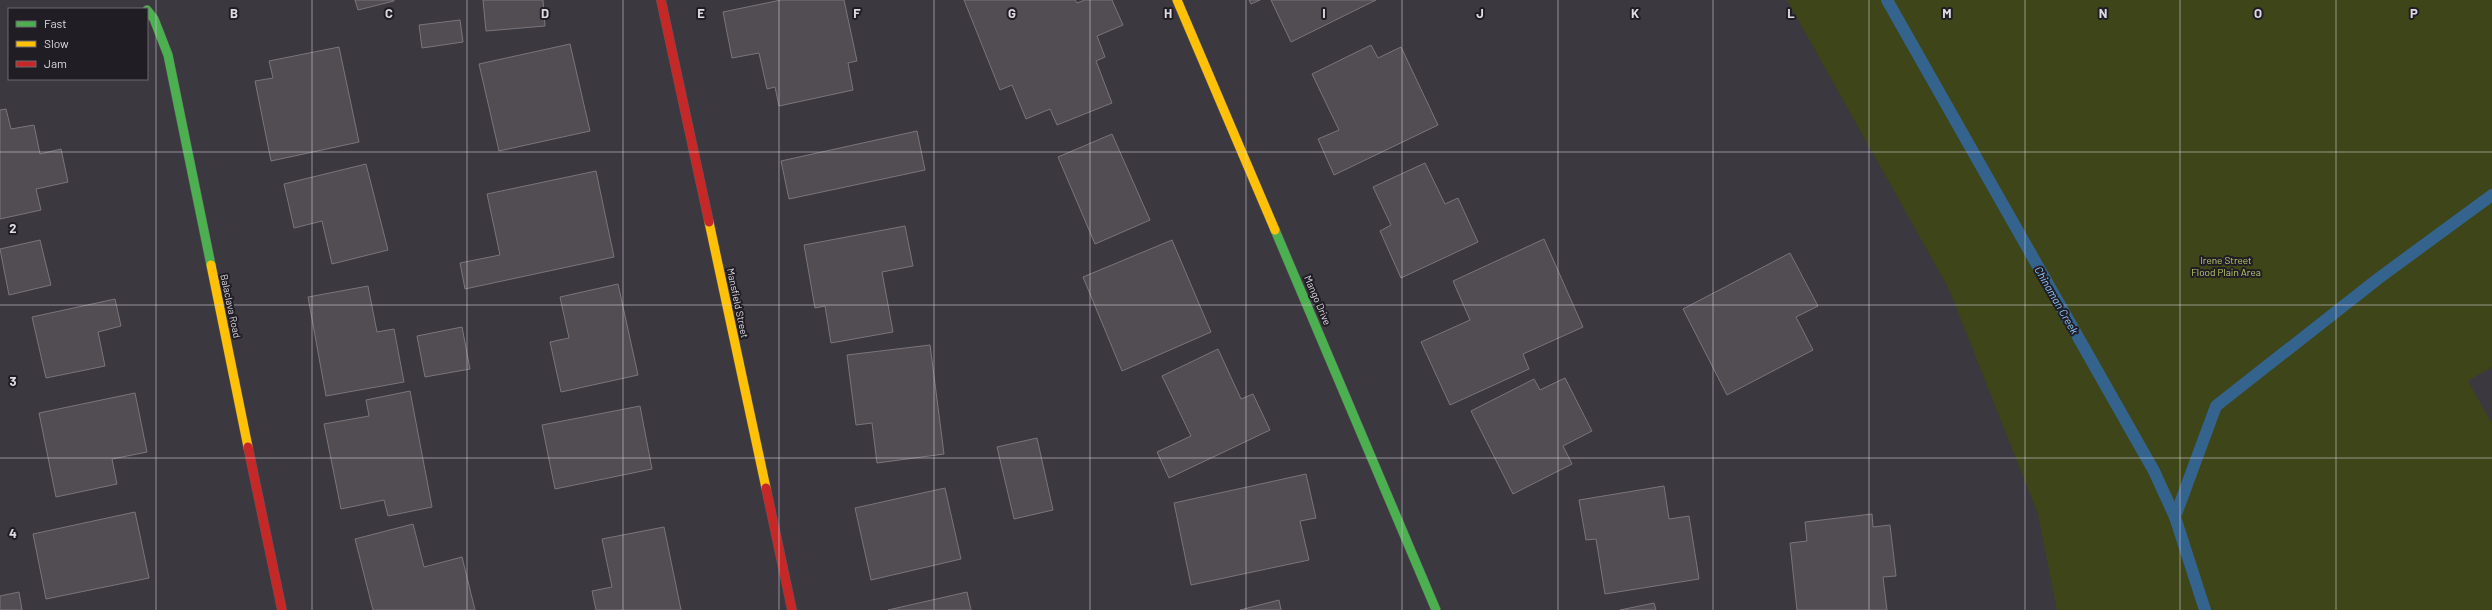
<svg xmlns="http://www.w3.org/2000/svg" width="2492" height="610" viewBox="0 0 2492 610" font-family="Barlow,sans-serif">
  <style>
    .green { fill: #3e4518 }
    .lines { fill: none; stroke-linecap: round; stroke-linejoin: round }
    .stream { stroke: #34638d; stroke-width: 12 }
    .building { fill: #514d53; stroke: #7a757b }
    .fast-casing { stroke: #59565d; stroke-width: 10 }
    .slow-casing { stroke: #59565d; stroke-width: 10 }
    .jam-casing { stroke: #59565d; stroke-width: 10 }
    .fast { stroke: #4caf50; stroke-width: 9 }
    .slow { stroke: #ffc107; stroke-width: 9 }
    .jam { stroke: #c62828; stroke-width: 9 }
    .grid { fill: none; stroke: #dfdbe5; stroke-width: 1; stroke-opacity: 0.55 }
    .labels { text-anchor: middle; dominant-baseline: central; stroke-width: 4; stroke-linejoin: round; paint-order: stroke }
    .park-label { font-size: 10px; fill: #becf6f; stroke: #201d24 }
    .street-label { font-size: 10px; fill: #dfdbe5; stroke: #201d24 }
    .water-label { font-size: 11px; font-style: italic; fill: #8cc6fd; stroke: #201d24 }
    .grid-label { font-size: 13px; text-anchor: middle; font-weight: bold; fill: #dfdbe5; stroke: #201d24; stroke-width: 4; stroke-linejoin: round; paint-order: stroke }
  </style>
  <rect width="100%" height="100%" fill="#3b3840"/>
  <polygon class="green" points="1787,0 2492,0 2492,367 2468,381 2492,424 2492,610 2057,610 2038,514 1949,289"/>
  <g class="lines">
    <g class="stream">
      <polyline points="1887,0 2154,471 2175,517 2205,610"/>
      <polyline points="2175,517 2216,406 2379,278 2492,195"/>
    </g>
  </g>
  <g class="building">
    <polygon points="355,0 394,0 394,1 358,10"/>
    <polygon points="483,0 543,0 545,26 486,31"/>
    <polygon points="781,0 844,0 857,61 848,63 853,90 779,106 775,87 767,89 759,53 732,58 723,12"/>
    <polygon points="964,0 1075,0 1077,3 1085,0 1112,0 1123,25 1097,36 1105,57 1096,61 1112,103 1057,125 1050,109 1026,119 1012,85 1000,90"/>
    <polygon points="1249,0 1260,0 1251,4"/>
    <polygon points="1271,0 1376,0 1291,42"/>
    <polygon points="460,20 463,42 422,48 419,25"/>
    <polygon points="570,44 590,131 499,151 479,64"/>
    <polygon points="1371,45 1378,58 1401,47 1438,125 1334,175 1318,139 1339,130 1312,74"/>
    <polygon points="339,47 359,142 271,161 255,81 273,78 269,61"/>
    <polygon points="6,109 11,129 34,125 40,154 61,149 68,182 36,189 41,210 0,219 0,110"/>
    <polygon points="917,131 925,170 789,199 781,161"/>
    <polygon points="1112,134 1150,220 1095,244 1058,157"/>
    <polygon points="1425,163 1445,204 1458,198 1478,242 1401,278 1380,231 1391,225 1373,187"/>
    <polygon points="366,164 388,250 332,264 322,221 294,228 284,184"/>
    <polygon points="596,171 614,257 465,289 460,263 500,255 487,194"/>
    <polygon points="905,226 913,266 882,272 893,332 831,343 825,306 815,308 804,245"/>
    <polygon points="1544,239 1583,327 1523,354 1529,369 1450,405 1421,342 1470,320 1453,281"/>
    <polygon points="40,240 51,285 9,295 0,249"/>
    <polygon points="1172,240 1211,332 1122,371 1083,277"/>
    <polygon points="1790,253 1818,306 1796,317 1813,350 1727,395 1683,309"/>
    <polygon points="618,284 638,375 561,392 550,342 569,338 560,297"/>
    <polygon points="368,286 377,332 394,329 404,382 326,396 308,297"/>
    <polygon points="115,299 121,326 98,332 105,366 46,378 32,317"/>
    <polygon points="462,327 470,369 425,377 417,336"/>
    <polygon points="930,345 944,454 877,463 872,423 856,425 847,355"/>
    <polygon points="1218,349 1241,399 1253,394 1270,430 1169,478 1157,452 1191,436 1162,376"/>
    <polygon points="1565,378 1592,431 1563,446 1572,464 1513,494 1471,411 1534,379 1540,390"/>
    <polygon points="410,391 432,507 388,516 384,500 341,509 324,424 369,416 366,400"/>
    <polygon points="135,393 147,452 112,459 117,484 56,497 39,413"/>
    <polygon points="640,406 652,469 555,489 542,425"/>
    <polygon points="1037,438 1053,510 1014,519 997,447"/>
    <polygon points="1306,474 1316,518 1300,521 1309,560 1191,585 1174,503"/>
    <polygon points="1664,486 1669,519 1689,516 1699,579 1605,594 1596,539 1586,540 1579,500"/>
    <polygon points="945,488 961,559 871,580 855,508"/>
    <polygon points="135,512 149,578 46,599 33,534"/>
    <polygon points="1872,514 1873,527 1890,525 1896,576 1883,577 1887,610 1797,610 1790,543 1807,541 1805,522"/>
    <polygon points="413,524 424,567 462,557 475,610 373,610 355,539"/>
    <polygon points="664,527 681,610 596,610 592,591 612,587 602,539"/>
    <polygon points="19,592 22,610 0,610 0,596"/>
    <polygon points="967,592 971,610 888,610"/>
    <polygon points="1279,600 1281,610 1240,610"/>
    <polygon points="1654,603 1656,610 1620,610"/>
  </g>
  <g class="lines">
    <g class="fast-casing">
      <g id="fast">
        <polyline points="147,10 154,19 168,55 211,265"/>
        <polyline points="1275,230 1436,610"/>
      </g>
    </g>
    <g class="slow-casing">
      <g id="slow">
        <polyline points="1177,0 1275,230"/>
        <polyline points="709,222 766,488"/>
        <polyline points="211,265 248,447"/>
      </g>
    </g>
    <g class="jam-casing">
      <g id="jam">
        <polyline points="661,0 709,222"/>
        <polyline points="248,447 282,610"/>
        <polyline points="766,488 792,610"/>
      </g>
    </g>
    <use href="#fast" class="fast"/>
    <use href="#slow" class="slow"/>
    <use href="#jam" class="jam"/>
  </g>
  <path class="grid" d="M156,0V610M312,0V610M467,0V610M623,0V610M779,0V610M934,0V610M1090,0V610M1246,0V610M1402,0V610M1558,0V610M1713,0V610M1869,0V610M2025,0V610M2180,0V610M2336,0V610M0,152H2492M0,305H2492M0,458H2492"/>
  <g class="labels">
    <g class="park-label">
      <text x="2226" y="260">Irene Street<tspan x="2226" dy="12">Flood Plain Area</tspan></text>
    </g>
    <g class="street-label">
      <text transform="translate(1318 300) rotate(67)">Mango Drive</text>
      <text transform="translate(738 303) rotate(78)">Mansfield Street</text>
      <text transform="translate(231 306) rotate(78)">Balaclava Road</text>
    </g>
    <g class="water-label">
      <text transform="translate(2057 300) rotate(60)">Chinaman Creek</text>
    </g>
  </g>
  <g class="grid-label">
    <text x="234" y="18">B</text>
    <text x="389" y="18">C</text>
    <text x="545" y="18">D</text>
    <text x="701" y="18">E</text>
    <text x="857" y="18">F</text>
    <text x="1012" y="18">G</text>
    <text x="1168" y="18">H</text>
    <text x="1324" y="18">I</text>
    <text x="1480" y="18">J</text>
    <text x="1635" y="18">K</text>
    <text x="1791" y="18">L</text>
    <text x="1947" y="18">M</text>
    <text x="2103" y="18">N</text>
    <text x="2258" y="18">O</text>
    <text x="2414" y="18">P</text>
    <text x="13" y="233">2</text>
    <text x="13" y="386">3</text>
    <text x="13" y="538">4</text>
  </g>
  <rect x="8" y="8" width="140" height="72" fill="#201d24" stroke="#6c6971"/>
  <rect x="16" y="21" width="20" height="6" fill="#4caf50" stroke="#6c6971"/>
  <text x="44" y="28" font-size="12" fill="#dfdbe5">Fast</text>
  <rect x="16" y="41" width="20" height="6" fill="#ffc107" stroke="#6c6971"/>
  <text x="44" y="48" font-size="12" fill="#dfdbe5">Slow</text>
  <rect x="16" y="61" width="20" height="6" fill="#c62828" stroke="#6c6971"/>
  <text x="44" y="68" font-size="12" fill="#dfdbe5">Jam</text>
</svg>
